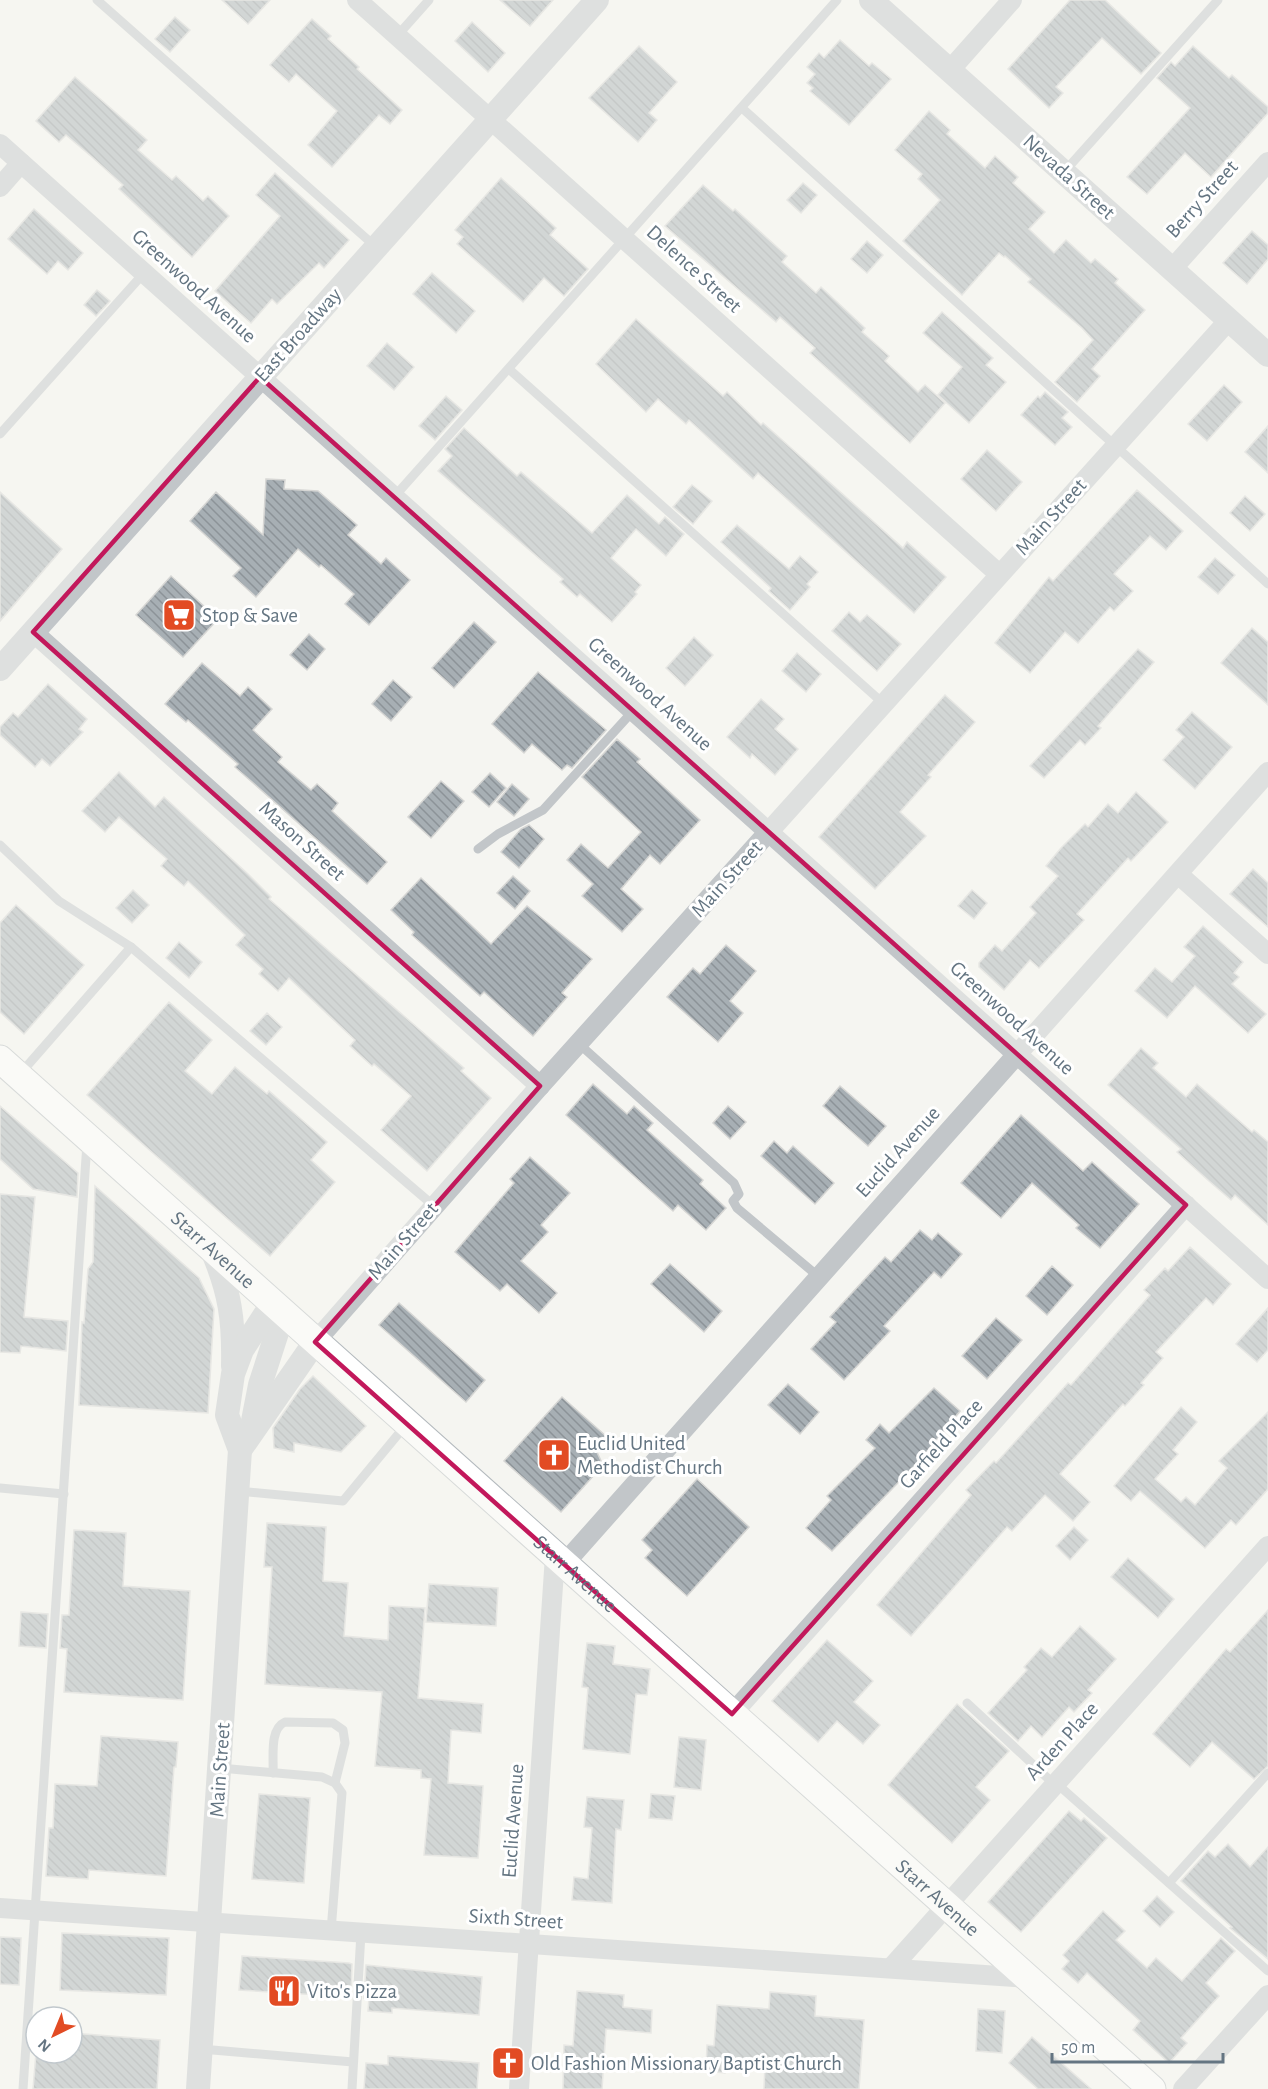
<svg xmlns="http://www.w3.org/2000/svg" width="1268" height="2089" viewBox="0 0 1268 2089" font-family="'Alegreya Sans',sans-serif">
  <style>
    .building { fill: url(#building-back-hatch); stroke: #d6d6d4; stroke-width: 1.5 }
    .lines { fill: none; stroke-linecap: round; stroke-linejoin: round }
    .secondary-casing { stroke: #b4babe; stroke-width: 29 }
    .service { stroke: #c2c6c9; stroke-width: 9 }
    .minor { stroke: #c2c6c9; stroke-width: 20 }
    .tertiary { stroke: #c2c6c9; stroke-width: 24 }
    .secondary { stroke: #fff; stroke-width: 27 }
    .marked { fill: none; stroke: #c2185b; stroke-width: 4.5; stroke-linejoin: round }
    .labels { text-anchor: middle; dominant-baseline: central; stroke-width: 6; stroke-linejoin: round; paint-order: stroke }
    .street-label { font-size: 21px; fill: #647582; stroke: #fff }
    .poi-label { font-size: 21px; fill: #647582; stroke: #fff; text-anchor: start }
  </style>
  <defs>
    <pattern id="building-back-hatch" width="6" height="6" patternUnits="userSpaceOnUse" patternTransform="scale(1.5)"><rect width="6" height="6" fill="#a7afb4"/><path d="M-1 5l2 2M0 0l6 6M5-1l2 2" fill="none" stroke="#8c9398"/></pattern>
  </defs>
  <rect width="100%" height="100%" fill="#f5f5f1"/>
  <g class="building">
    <polygon points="222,0 270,0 248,24"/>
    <polygon points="500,0 553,0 530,26"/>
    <polygon points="1070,0 1105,0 1161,53 1141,74 1102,38 1056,87 1063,93 1049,108 1008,69"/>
    <polygon points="175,17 190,30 170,52 155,39"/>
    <polygon points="312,19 331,36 328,39 359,67 357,69 402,110 390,124 379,115 332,167 308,145 337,111 296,74 289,82 270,65"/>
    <polygon points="472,22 505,53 488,72 455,41"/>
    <polygon points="840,40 869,66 872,63 891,79 849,125 810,91 813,88 807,83 815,74 807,67 819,53 824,58"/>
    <polygon points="639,46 677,82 649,113 657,120 638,142 589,98"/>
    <polygon points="1193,46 1229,78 1232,75 1268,107 1268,113 1211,177 1185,153 1147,194 1127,177 1190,108 1157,78 1171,62 1175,66"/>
    <polygon points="75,77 147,140 138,150 172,180 176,176 203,201 208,196 229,216 192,257 119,189 123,185 92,157 66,135 59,142 36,121"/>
    <polygon points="929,111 950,130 947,134 985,168 995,156 1018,177 1013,183 1045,212 1029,229 1054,253 1066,240 1091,263 1095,259 1118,279 1115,283 1145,310 1092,369 1100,376 1077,402 1055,382 1093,340 1082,328 1028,282 1031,279 1005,256 1004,257 999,253 962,295 903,241 940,200 918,179 922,174 895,150"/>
    <polygon points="275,173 349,240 324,268 319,263 277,304 272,299 251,323 215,291 280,216 256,195"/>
    <polygon points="501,178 556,228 550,235 588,269 564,296 544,278 523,302 457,244 463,237 455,230"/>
    <polygon points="803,183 817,195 801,213 787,200"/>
    <polygon points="703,185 733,211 735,209 787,256 782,262 816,293 821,287 865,328 862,332 889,356 885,361 918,392 925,385 945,403 910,443 810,353 815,348 780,317 776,322 665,226"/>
    <polygon points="34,209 83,253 68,270 58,261 47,274 8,239"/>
    <polygon points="1252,231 1268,245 1268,259 1247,284 1223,263"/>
    <polygon points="867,241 883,255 867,273 851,259"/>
    <polygon points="432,273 475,311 456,333 413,294"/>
    <polygon points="97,290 110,301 96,316 84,305"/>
    <polygon points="942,312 993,358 986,365 1006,382 969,423 938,395 962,367 923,333"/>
    <polygon points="636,319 723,396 727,392 761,425 763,423 903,548 907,542 946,577 914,613 758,473 753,479 689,420 686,424 658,399 646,412 596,364"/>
    <polygon points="387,343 414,367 394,390 367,366"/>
    <polygon points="1224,385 1242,402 1207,441 1188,424"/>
    <polygon points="1045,392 1068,412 1062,418 1072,427 1055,445 1021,415 1038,396 1040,398"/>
    <polygon points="446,396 462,410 435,440 419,426"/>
    <polygon points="1268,426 1268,473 1245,452"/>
    <polygon points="464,428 517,476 521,472 592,533 627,495 659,524 665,517 684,534 666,556 636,529 611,558 641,585 635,592 637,594 612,622 580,594 577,597 560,582 563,579 438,471 452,456 445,449"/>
    <polygon points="987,450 1022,482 996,511 961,479"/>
    <polygon points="266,479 285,480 284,489 318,491 357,525 348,535 381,564 386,558 410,580 369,625 345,604 354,594 321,565 319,567 298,549 256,597 233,576 241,568 190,521 216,492 263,535"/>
    <polygon points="692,485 712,501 693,524 673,507"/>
    <polygon points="1137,490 1183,531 1166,550 1150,536 1114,574 1133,591 1114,611 1110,607 1078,643 1065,632 1030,673 995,643 1049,577 1053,581"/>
    <polygon points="0,492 62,549 0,621"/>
    <polygon points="1245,496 1265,514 1250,531 1230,513"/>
    <polygon points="737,525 789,569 800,556 818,572 807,584 810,587 790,610 769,591 771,588 721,542"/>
    <polygon points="1215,558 1235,575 1218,594 1198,577"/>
    <polygon points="171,576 218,619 183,657 136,615"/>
    <polygon points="849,612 860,622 867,615 901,644 877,671 832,631"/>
    <polygon points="474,622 496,642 454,688 432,668"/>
    <polygon points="1252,628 1268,642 1268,705 1221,663"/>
    <polygon points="309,634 325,649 307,670 290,655"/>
    <polygon points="694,637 713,655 685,686 666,668"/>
    <polygon points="1138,649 1154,662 1098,726 1101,728 1085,745 1080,740 1044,778 1030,766"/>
    <polygon points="797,653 821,674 806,692 782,671"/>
    <polygon points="202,663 240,696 248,687 272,709 253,730 282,757 278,762 311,790 317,784 338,803 332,811 387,862 367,884 235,767 238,764 188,720 186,722 165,704"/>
    <polygon points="538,672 606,730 572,768 567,765 562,770 532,744 524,753 492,724"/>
    <polygon points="393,680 412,697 391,721 372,704"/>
    <polygon points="48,684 87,719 79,729 83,732 50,766 42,759 35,767 0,735 0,727 13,713 18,717"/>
    <polygon points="945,695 975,722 928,775 931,777 900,812 926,836 875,889 819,837"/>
    <polygon points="761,699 784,719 775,729 798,749 775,775 752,754 750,758 727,737"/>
    <polygon points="1192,712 1232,747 1195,789 1163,760 1184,737 1176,730"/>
    <polygon points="617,739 640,759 637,762 700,820 660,864 650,855 621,889 643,909 622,932 582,896 593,884 567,860 581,844 608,868 641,832 582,777"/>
    <polygon points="119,772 155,807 164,797 248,874 271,897 269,899 442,1049 464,1068 461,1071 491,1098 427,1171 381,1130 411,1096 374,1064 372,1066 350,1046 355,1040 289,978 278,991 259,974 263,969 236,945 245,935 188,881 184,886 161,866 167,859 119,817 105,832 82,811"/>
    <polygon points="490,773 506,788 489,807 472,792"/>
    <polygon points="441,781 464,801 431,838 408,817"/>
    <polygon points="512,784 529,799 514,816 497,802"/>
    <polygon points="1136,792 1168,822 1131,861 1128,858 1077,914 1084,920 1039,968 1030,960 1004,990 979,967 979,963 995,945 1002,951 1036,913 1030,907 1058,876 1046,866 1061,848 1085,824 1088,827 1108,804 1118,813"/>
    <polygon points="529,825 544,839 519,868 501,852 521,829"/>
    <polygon points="1253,869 1268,883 1268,927 1230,894"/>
    <polygon points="513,876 530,891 515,909 497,893"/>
    <polygon points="421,878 491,944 527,906 592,959 562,993 567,997 533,1036 484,992 480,996 460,978 412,935 414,932 391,910"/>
    <polygon points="133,890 149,905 132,923 116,908"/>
    <polygon points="972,890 987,903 974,919 958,906"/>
    <polygon points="16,905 84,965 24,1034 0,1012 0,923"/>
    <polygon points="1203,926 1243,962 1234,973 1239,977 1232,984 1266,1014 1248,1033 1195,986 1167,1018 1135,991 1155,968 1172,982 1195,956 1184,947"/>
    <polygon points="179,942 202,962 189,978 166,958"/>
    <polygon points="726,945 756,971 730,1001 743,1013 718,1042 667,997 693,968 700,974"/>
    <polygon points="169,1002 212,1040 185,1071 212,1094 235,1067 267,1094 269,1091 327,1142 311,1160 335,1182 270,1256 87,1095"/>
    <polygon points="267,1013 282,1027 266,1045 250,1031"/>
    <polygon points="1141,1048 1158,1063 1153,1068 1186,1097 1197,1084 1252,1132 1254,1130 1268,1142 1268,1225 1235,1195 1231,1200 1209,1181 1177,1152 1181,1149 1108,1085"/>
    <polygon points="593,1084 627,1114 634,1106 653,1123 647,1130 703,1180 700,1184 726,1208 706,1230 678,1205 673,1211 566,1115"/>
    <polygon points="840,1086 886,1126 868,1146 823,1106"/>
    <polygon points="0,1106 78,1173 77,1197 33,1189 0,1159"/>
    <polygon points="728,1106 746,1122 730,1139 713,1123"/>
    <polygon points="1021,1115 1083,1171 1092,1162 1139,1204 1100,1248 1076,1228 1079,1225 1032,1183 1001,1218 961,1183"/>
    <polygon points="774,1141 787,1153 793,1146 834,1183 815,1204 761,1156"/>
    <polygon points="530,1157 570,1193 541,1225 548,1232 521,1261 557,1293 539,1313 507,1284 500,1291 455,1252 514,1183 510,1179"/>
    <polygon points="95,1186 199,1278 214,1309 208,1413 79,1405 82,1322 84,1323 88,1269 93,1262"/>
    <polygon points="0,1194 35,1197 24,1317 68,1321 66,1351 21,1346 20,1353 0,1352"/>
    <polygon points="920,1230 932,1240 938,1233 962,1254 941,1278 934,1272 884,1326 890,1331 844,1380 811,1349 836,1322 830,1317 885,1257 891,1262"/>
    <polygon points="1190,1247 1231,1284 1213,1305 1206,1298 1156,1352 1163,1358 1141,1383 1144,1385 1125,1406 1123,1404 1060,1474 1090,1502 1073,1521 1045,1495 1012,1531 1007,1527 911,1636 877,1605 971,1495 966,1490 994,1461 996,1463 1068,1383 1071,1385 1150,1295 1144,1290 1165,1268 1168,1271"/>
    <polygon points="670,1264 722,1311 704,1332 651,1284"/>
    <polygon points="1052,1266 1073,1285 1047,1315 1026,1296"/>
    <polygon points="399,1303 485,1380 466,1402 379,1325"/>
    <polygon points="1268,1308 1268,1350 1257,1362 1236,1344"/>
    <polygon points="996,1318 1022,1340 987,1379 962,1356"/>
    <polygon points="313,1376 366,1426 341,1452 294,1443 294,1452 274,1448 273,1428 300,1389"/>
    <polygon points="788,1384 819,1412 800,1434 768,1405"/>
    <polygon points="934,1388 960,1411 920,1460 832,1551 806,1528 831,1500 827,1496 875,1448 866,1440 880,1424 889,1433"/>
    <polygon points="562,1397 607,1437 596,1450 603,1465 561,1512 504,1461"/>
    <polygon points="1181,1407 1197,1422 1173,1450 1178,1454 1155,1479 1181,1502 1186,1497 1195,1505 1227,1468 1219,1461 1268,1412 1268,1489 1236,1525 1231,1520 1205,1548 1140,1491 1131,1501 1114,1486"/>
    <polygon points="697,1479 749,1527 687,1596 645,1558 652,1550 642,1540"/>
    <polygon points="267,1523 326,1527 323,1581 348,1583 344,1636 388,1640 389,1606 425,1608 418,1698 483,1704 481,1733 451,1730 448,1783 483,1786 478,1858 424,1855 431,1779 421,1778 421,1770 375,1766 382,1692 265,1684 272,1567 264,1567"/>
    <polygon points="1074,1527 1088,1540 1070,1560 1056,1546"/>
    <polygon points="74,1530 126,1533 123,1586 190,1591 183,1700 64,1692 67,1649 60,1648 62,1615 69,1615"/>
    <polygon points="1128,1558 1174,1599 1158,1618 1111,1577"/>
    <polygon points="429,1584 498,1588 496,1626 426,1622"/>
    <polygon points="1268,1610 1268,1766 1254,1779 1212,1742 1190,1767 1153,1734 1226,1649 1230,1652"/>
    <polygon points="21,1612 48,1614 46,1648 19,1646"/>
    <polygon points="1080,1626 1116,1659 1088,1690 1092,1693 1074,1712 1069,1707 1042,1737 1031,1726 1018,1741 988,1713 1027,1670 1024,1667 1041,1648 1052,1657"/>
    <polygon points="827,1640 873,1681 854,1702 880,1725 863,1744 837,1721 818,1742 772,1701"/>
    <polygon points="587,1643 615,1646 613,1664 650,1669 647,1695 636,1694 630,1754 583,1749 588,1688 582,1687"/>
    <polygon points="957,1704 1009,1751 976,1787 990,1800 952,1843 888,1785"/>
    <polygon points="101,1736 178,1742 176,1767 174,1767 166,1876 89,1870 88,1879 46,1876 49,1828 53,1828 55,1784 97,1786"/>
    <polygon points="679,1737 706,1740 701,1790 674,1787"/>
    <polygon points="259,1794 310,1798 304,1883 252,1879"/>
    <polygon points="651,1794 675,1796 672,1820 649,1818"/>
    <polygon points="587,1797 624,1800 621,1830 616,1829 612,1903 572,1900 574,1877 588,1879 592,1828 584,1827"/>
    <polygon points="1069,1811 1081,1821 1084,1818 1107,1838 1021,1932 988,1902"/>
    <polygon points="1228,1844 1250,1867 1268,1847 1268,1959 1230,1928 1232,1927 1181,1881 1208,1851 1215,1857"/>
    <polygon points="1157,1896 1174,1912 1160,1927 1143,1911"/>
    <polygon points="1103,1911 1125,1931 1116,1940 1147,1968 1156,1958 1182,1981 1221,1938 1235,1951 1206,1983 1219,1996 1181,2038 1187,2043 1169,2063 1133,2030 1140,2021 1087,1973 1078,1983 1062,1969 1069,1961 1063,1955"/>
    <polygon points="62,1933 169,1938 166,1995 60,1990"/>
    <polygon points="0,1937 21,1938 19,1985 0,1984"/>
    <polygon points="242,1956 349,1963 352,1964 351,1997 239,1990"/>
    <polygon points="366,1965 482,1977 479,2015 392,2008 392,2013 368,2011 369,1998 364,1998"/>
    <polygon points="577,1991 624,1995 623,2007 652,2010 651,2033 606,2029 602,2089 563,2089 564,2045 573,2046"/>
    <polygon points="770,1992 816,1996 815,2016 864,2020 859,2089 764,2089 765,2065 725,2063 725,2073 706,2071 707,2045 714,2046 717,2005 769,2009"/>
    <polygon points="978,2009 1005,2011 1002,2053 976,2051"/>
    <polygon points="72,2033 160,2040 157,2089 33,2089 36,2053 72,2053"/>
    <polygon points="1032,2037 1091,2089 1038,2089 1009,2063"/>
    <polygon points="388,2056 479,2063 477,2089 364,2089 366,2063 388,2065"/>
  </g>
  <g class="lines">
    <g class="secondary-casing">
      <g id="secondary">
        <path id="s1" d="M0,1059L1152,2089"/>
      </g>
    </g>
    <g class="service">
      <polyline points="97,0 376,247"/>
      <polyline points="397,36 429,0"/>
      <polyline points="742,108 1268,584"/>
      <polyline points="1064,172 1218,0"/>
      <polyline points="509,369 884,704"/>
      <polyline points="0,434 144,273"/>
      <polyline points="394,497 837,0"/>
      <polyline points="0,845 59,901 131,947 434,1206"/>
      <polyline points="478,849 498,834 543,810 633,711"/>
      <polyline points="578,1043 734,1183 739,1194 733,1201 737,1208 819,1277"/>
      <polyline points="20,1074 131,947"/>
      <polyline points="0,1488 64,1494"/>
      <polyline points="238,1491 343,1501 405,1426"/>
      <polyline points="967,1703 1055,1785"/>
      <polyline points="220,1768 322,1777 335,1783 342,1793 331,1931"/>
      <path d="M273,1773C274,1758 269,1729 285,1722L333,1723L343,1730L345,1743L335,1783"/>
      <polyline points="1056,1783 1268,1971"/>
      <polyline points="1169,1883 1268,1773"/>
      <polyline points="201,2049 353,2062"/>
      <polyline points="23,2089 87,1143"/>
      <polyline points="352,2089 361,1933"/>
    </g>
    <g class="minor">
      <polyline points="357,0 999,574"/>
      <polyline points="950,70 1012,0"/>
      <polyline points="0,144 1268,1279"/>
      <polyline points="0,187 21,163"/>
      <polyline points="1172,269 1268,162"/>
      <polyline points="33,632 540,1086"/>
      <polyline points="1178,874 1268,954"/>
      <polyline points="315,1342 540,1086 1229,320"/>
      <polyline points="564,1564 1268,772"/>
      <polyline points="732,1714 1186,1205"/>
      <polyline points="0,1908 1028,1978"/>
      <polyline points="891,1968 1268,1546"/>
      <polyline points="519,2089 555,1556"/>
      <polyline points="1183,2089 1268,1995"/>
    </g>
    <g class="tertiary">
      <polyline points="871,0 1268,355"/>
      <polyline points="0,669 597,0"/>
      <path d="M212,1250C230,1292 234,1320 233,1366"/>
      <polyline points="252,1426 260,1385 283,1314"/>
      <polyline points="240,1450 315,1342"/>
      <polyline points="198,2089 240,1450 227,1415 233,1374 242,1350 272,1304"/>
    </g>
    <use href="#secondary" class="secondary"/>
  </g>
  <path d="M0 0H1268V2089H0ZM260,377L1186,1205L732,1714L315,1342L540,1086L33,632Z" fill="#f5f5f1" fill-opacity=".55" fill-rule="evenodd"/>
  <path class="marked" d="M260,377L1186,1205L732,1714L315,1342L540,1086L33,632Z"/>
  <defs>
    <g id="supermarket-square" transform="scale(1.725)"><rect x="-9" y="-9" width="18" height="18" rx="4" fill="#e24b23" stroke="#fff"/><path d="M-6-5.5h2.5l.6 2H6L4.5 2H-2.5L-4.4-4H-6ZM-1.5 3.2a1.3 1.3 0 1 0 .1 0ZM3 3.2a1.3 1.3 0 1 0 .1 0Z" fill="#fff"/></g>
    <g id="church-square" transform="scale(1.725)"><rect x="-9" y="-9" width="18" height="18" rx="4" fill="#e24b23" stroke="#fff"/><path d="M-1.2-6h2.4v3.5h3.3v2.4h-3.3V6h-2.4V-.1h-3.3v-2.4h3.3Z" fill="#fff"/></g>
    <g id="restaurant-square" transform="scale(1.725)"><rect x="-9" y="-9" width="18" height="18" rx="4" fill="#e24b23" stroke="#fff"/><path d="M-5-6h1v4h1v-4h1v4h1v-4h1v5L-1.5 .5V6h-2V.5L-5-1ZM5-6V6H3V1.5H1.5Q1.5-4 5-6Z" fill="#fff"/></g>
  </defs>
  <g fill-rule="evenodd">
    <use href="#supermarket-square" x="179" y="615"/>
    <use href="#church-square" x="554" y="1455"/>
    <use href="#restaurant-square" x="284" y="1991"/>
    <use href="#church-square" x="508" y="2063"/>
  </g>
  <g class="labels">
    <g class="street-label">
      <text transform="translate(1069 177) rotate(42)">Nevada Street</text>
      <text transform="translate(1202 199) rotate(-48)">Berry Street</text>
      <text transform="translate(694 269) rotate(42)">Delence Street</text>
      <text transform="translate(194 286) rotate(42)">Greenwood Avenue</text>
      <text transform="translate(298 335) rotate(-48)">East Broadway</text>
      <text transform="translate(1051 517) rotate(-48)">Main Street</text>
      <text transform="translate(650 694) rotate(42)">Greenwood Avenue</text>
      <text transform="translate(302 841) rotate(42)">Mason Street</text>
      <text transform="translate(727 879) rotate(-48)">Main Street</text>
      <text transform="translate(1012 1018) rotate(42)">Greenwood Avenue</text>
      <text transform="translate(898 1152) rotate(-48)">Euclid Avenue</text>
      <text transform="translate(403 1241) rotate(-49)">Main Street</text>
      <text stroke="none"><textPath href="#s1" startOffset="286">Starr Avenue</textPath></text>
      <text transform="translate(941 1444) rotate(-48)">Garfield Place</text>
      <text stroke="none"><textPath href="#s1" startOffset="772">Starr Avenue</textPath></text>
      <text transform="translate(1062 1741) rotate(-48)">Arden Place</text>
      <text transform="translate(220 1770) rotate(-86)">Main Street</text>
      <text transform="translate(513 1821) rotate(-86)">Euclid Avenue</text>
      <text stroke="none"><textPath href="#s1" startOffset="1258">Starr Avenue</textPath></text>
      <text transform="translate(516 1919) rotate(4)">Sixth Street</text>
    </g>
    <g class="poi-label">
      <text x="202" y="615">Stop &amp; Save</text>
      <text x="577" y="1443">Euclid United<tspan x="577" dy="24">Methodist Church</tspan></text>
      <text x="307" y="1991">Vito's Pizza</text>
      <text x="531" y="2063">Old Fashion Missionary Baptist Church</text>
    </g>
  </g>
  <g transform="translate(54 2035) rotate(223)"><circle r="28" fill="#ffffff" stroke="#c1c8cd" stroke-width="1.5"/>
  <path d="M0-4.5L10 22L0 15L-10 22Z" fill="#e24b23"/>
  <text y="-9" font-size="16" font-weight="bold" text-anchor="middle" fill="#647582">N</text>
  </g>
  <path d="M1052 2053v9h171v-9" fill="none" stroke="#647582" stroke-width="3"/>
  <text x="1061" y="2053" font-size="18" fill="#647582" stroke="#ffffff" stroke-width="4.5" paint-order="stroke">50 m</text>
</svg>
